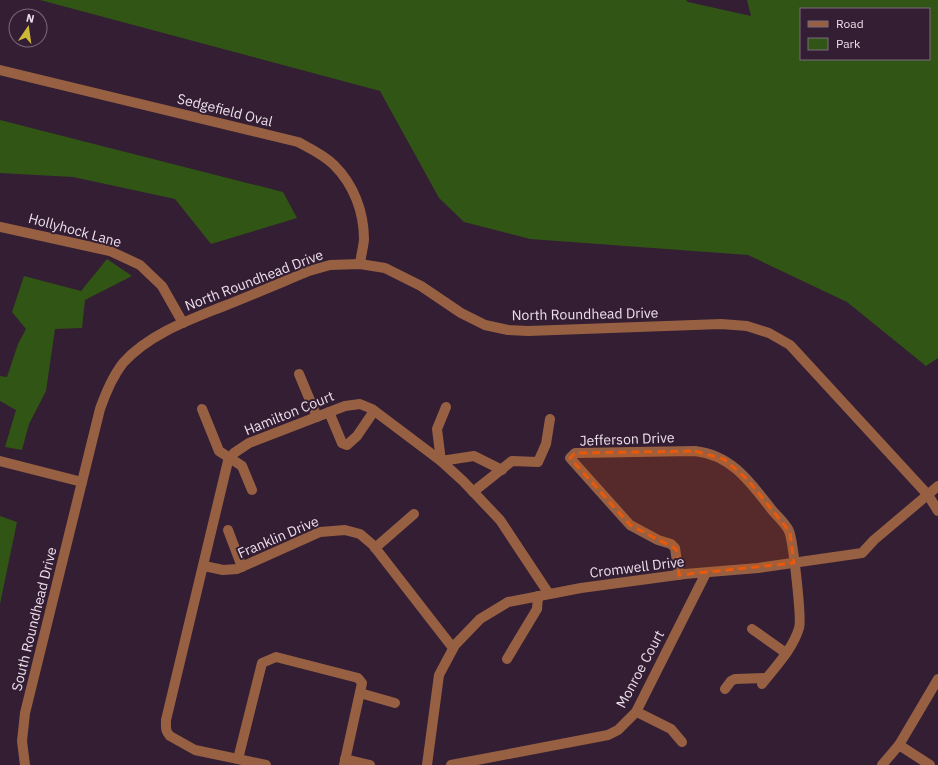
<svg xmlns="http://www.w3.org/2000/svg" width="938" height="765" viewBox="0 0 938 765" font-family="'IBM Plex Sans',sans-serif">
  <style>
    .green { fill: #315515; fill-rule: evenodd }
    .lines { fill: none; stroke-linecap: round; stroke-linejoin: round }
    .minor { stroke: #976043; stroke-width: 10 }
    .marked { fill: #e8590c; fill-opacity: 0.2; stroke: #e8590c; stroke-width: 3; stroke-dasharray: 8 5; stroke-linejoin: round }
    .labels { text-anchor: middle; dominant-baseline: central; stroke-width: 4; stroke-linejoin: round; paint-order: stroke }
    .street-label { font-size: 14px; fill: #eddfec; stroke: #331e33 }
  </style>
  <rect width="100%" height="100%" fill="#331e33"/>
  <g class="green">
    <path d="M40,0H686L688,2L751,16L747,0H938V358L926,366L847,302L748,255L530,239L464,222L439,198L380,91ZM801,9H929V59H801Z"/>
    <polygon points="0,120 283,192 297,218 211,244 175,199 73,177 0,173"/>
    <polygon points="107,259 132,276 85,300 82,328 55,329 46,391 29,424 22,450 5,447 16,410 0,401 0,376 7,377 18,344 26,329 12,312 24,276 81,291"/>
    <polygon points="0,516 17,522 0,604"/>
  </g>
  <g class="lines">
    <g class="minor">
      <path d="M0,70L298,142C311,149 324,155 334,165C354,185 364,212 364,240C363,248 361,256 360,264"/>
      <polyline points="0,227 110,251 140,265 162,286 183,323"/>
      <polyline points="299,374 317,417"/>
      <polyline points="446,407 437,429 441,461 474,456 502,470"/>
      <polyline points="202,409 219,451 242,466 252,490"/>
      <polyline points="329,412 342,443 347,445 357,436 374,411"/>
      <polyline points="0,461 82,482"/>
      <polyline points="473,492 512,461 538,462 546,444 550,419"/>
      <polyline points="228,530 242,567"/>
      <polyline points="375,548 414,514"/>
      <polyline points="204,566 223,570 237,569 320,532 345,530 360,534 373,545 453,648"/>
      <path d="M679,575L675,548L671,544L658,540L630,525L570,458L575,453L695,451C732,455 751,483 772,510C778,517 786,524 789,531C793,540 802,620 799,628C793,649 775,667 762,684"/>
      <polyline points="752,629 786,653"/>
      <polyline points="507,659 537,609 538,596"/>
      <polyline points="725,689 731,681 735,679 766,678"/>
      <polyline points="360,693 395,703"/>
      <polyline points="637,712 671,729 682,742"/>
      <polyline points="899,745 930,765"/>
      <polyline points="238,759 262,663 276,657 358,678 362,683 344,765"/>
      <polyline points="345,759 370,765"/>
      <path d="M25,765L22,741L25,713L100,409C106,392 112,377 123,363C149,334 189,320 224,306C252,295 280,283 309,271L330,265L360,264L385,268L421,286L461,313L485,325L508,330L528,331L721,324L747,326L769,333L790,345L928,495L938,511"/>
      <path d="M266,765L195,750L170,736C165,731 166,727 166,720L228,461L234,453L249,443L345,406L360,404L372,409L441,461L463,481L500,520L549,594"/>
      <polyline points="427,765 439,675 455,645 480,619 508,602 581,588 685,574 758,568 862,553 874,540 938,486"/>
      <polyline points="451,765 608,735 618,730 636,712 706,573"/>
      <polyline points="882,765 899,745 938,679"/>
    </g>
  </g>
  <path class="marked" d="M695,451L724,459L748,480L790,532L794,563L679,575L676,549L630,525L570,458L575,453Z"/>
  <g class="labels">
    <g class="street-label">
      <text transform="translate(225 110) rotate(14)">Sedgefield Oval</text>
      <text transform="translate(75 230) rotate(15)">Hollyhock Lane</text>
      <text transform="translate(254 280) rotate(-21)">North Roundhead Drive</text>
      <text transform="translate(585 314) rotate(-1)">North Roundhead Drive</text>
      <text transform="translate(289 413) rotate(-22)">Hamilton Court</text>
      <text transform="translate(627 439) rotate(-2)">Jefferson Drive</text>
      <text transform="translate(278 537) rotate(-23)">Franklin Drive</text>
      <text transform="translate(637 567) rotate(-7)">Cromwell Drive</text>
      <text transform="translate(34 619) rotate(-76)">South Roundhead Drive</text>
      <text transform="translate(640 669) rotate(-62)">Monroe Court</text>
    </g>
  </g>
  <rect x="800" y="8" width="130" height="52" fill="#331e33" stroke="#7d6b7d"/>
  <rect x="808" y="21" width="20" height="6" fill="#976043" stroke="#7d6b7d"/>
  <text x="836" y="28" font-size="12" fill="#eddfec">Road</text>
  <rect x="808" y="38" width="20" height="12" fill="#315515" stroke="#7d6b7d"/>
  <text x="836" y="48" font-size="12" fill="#eddfec">Park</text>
  <g transform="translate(28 28) rotate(13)"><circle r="19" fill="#331e33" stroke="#7d6b7d"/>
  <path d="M0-3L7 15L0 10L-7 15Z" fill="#cfb837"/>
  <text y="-6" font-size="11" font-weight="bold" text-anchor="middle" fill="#eddfec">N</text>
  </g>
</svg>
